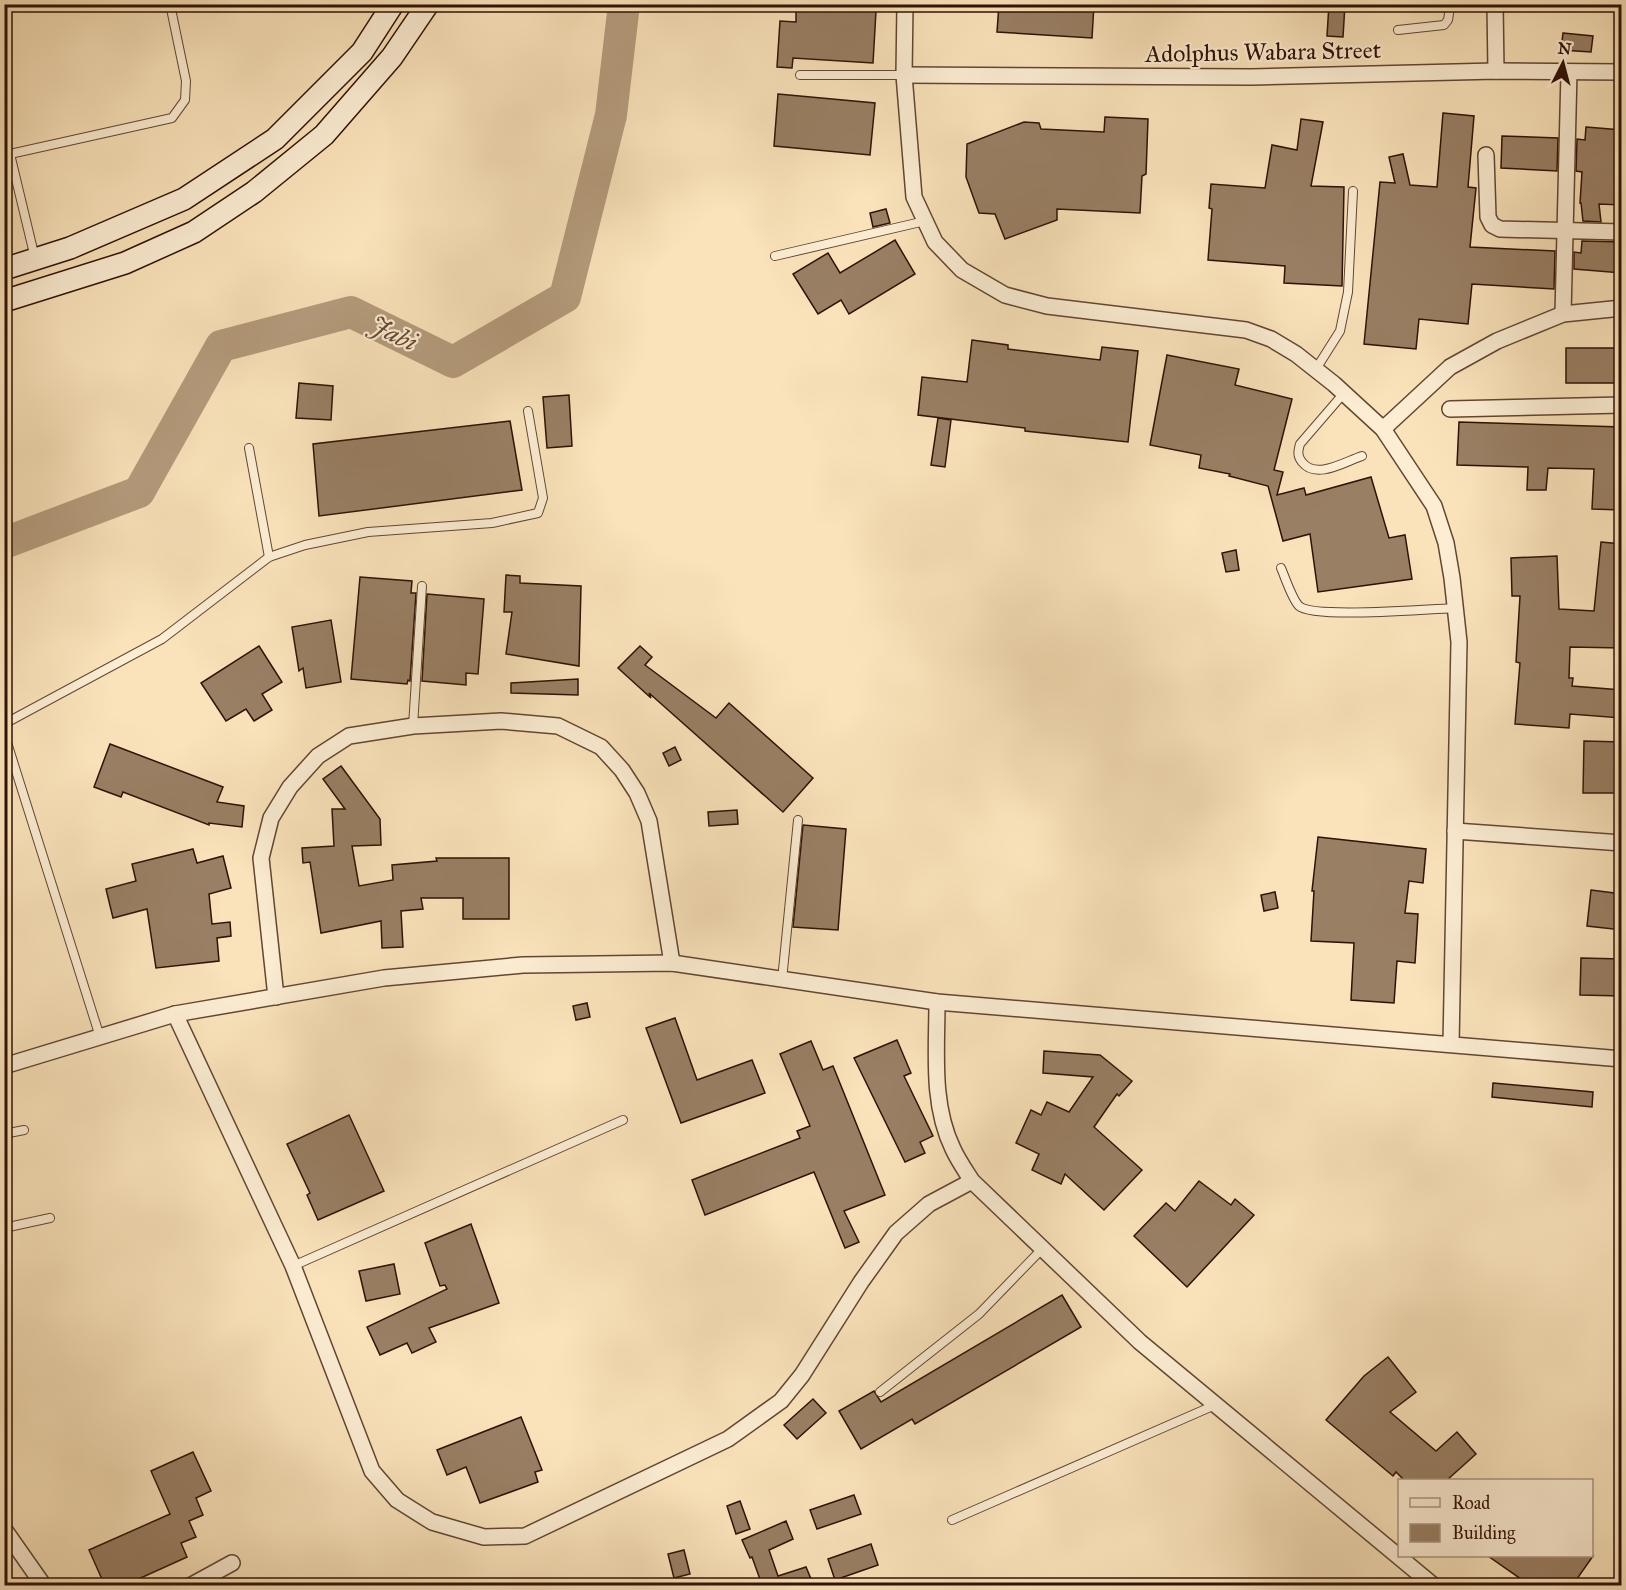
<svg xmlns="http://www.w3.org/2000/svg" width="1626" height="1590" viewBox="0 0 1626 1590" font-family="'IM FELL Great Primer',serif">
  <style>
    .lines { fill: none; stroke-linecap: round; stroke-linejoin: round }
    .river { stroke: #b59c7d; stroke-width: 32 }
    .building { fill: #997f64; stroke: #301205; stroke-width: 1.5 }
    .lane-casing { stroke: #624632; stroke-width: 10 }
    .street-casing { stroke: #624632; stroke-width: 18 }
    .secondary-casing { stroke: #301205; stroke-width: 24 }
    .lane { stroke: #fcedd3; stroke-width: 8 }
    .street { stroke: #fcedd3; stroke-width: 15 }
    .secondary { stroke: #fcedd3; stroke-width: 21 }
    .labels { text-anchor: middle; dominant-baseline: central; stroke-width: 4.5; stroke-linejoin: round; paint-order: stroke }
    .street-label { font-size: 24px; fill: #301205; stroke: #fcedd3 }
    .water-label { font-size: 26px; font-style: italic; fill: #654935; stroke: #fcedd3 }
  </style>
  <rect width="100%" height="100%" fill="#fae3bb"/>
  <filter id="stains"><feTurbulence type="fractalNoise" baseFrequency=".00333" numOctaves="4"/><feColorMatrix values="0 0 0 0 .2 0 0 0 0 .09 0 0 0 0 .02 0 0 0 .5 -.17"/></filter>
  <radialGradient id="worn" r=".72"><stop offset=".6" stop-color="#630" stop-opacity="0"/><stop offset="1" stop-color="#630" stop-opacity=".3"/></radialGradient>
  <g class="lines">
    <polyline class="river" points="4,543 139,492 221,346 351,312 453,362 565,297 611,115 624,4"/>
  </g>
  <g class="building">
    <polygon points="999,4 1094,4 1092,38 997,32"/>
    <polygon points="1329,4 1345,4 1343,37 1327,36"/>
    <polygon points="796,6 876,11 873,63 793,58 792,68 777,67 780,21 796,22"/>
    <polygon points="1563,33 1593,36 1591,52 1561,50"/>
    <polygon points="778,94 875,103 870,155 774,146"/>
    <polygon points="1443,113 1474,116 1468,187 1476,188 1470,247 1555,251 1554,289 1472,284 1468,324 1419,319 1416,349 1364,344 1380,182 1395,183 1389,157 1403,154 1410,185 1437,187"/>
    <polygon points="1105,117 1148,119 1146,174 1142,176 1140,213 1057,209 1057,220 1005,239 995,214 979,213 966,177 967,144 1024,122 1039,123 1041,129 1104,132"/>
    <polygon points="1301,119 1323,122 1311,186 1344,187 1342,286 1284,283 1285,266 1208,260 1212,209 1209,208 1211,184 1265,188 1272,145 1297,150"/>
    <polygon points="1586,127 1622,130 1622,205 1599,204 1601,222 1583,221 1581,203 1580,203 1582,172 1576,171 1577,139 1585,140"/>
    <polygon points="1502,136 1558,138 1557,171 1501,168"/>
    <polygon points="886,209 890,223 873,227 870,213"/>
    <polygon points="895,240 915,274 849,314 841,300 818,314 793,274 828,253 840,273"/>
    <polygon points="1582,241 1622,242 1622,273 1574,269 1574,252 1581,253"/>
    <polygon points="972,340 1008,345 1008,349 1100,360 1102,347 1138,351 1128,442 1025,431 1025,428 918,415 922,377 967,382"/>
    <rect x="1566" y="348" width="56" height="35"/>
    <polygon points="1167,355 1239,369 1235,385 1292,399 1274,470 1283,472 1277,495 1304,488 1306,495 1371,477 1389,538 1405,535 1412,579 1318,592 1310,534 1283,541 1268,486 1229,476 1230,474 1199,468 1201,455 1150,445"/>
    <polygon points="299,383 333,386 331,420 296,418"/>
    <polygon points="569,395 572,446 547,448 543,397"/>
    <polygon points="938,418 951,420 945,467 931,465"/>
    <polygon points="510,421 522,490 319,516 313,444"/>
    <polygon points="1459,422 1622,427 1622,510 1592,509 1594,469 1548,468 1546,490 1527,490 1528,467 1457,465"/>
    <polygon points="1601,542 1622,544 1622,648 1570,647 1569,678 1573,678 1572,686 1622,690 1622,718 1570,714 1569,728 1515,724 1520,663 1516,662 1520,596 1512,596 1511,558 1557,556 1559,609 1594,611"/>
    <polygon points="1236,550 1239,570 1226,572 1222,553"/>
    <polygon points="506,575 520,576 520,583 581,586 579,666 506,654 512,612 504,612"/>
    <polygon points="360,577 412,581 411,593 416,593 410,681 408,680 407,684 351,679"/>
    <polygon points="427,594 484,599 478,674 466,673 466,685 422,681"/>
    <polygon points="331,620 341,682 306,688 303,668 299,671 292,627"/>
    <polygon points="259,646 282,682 262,694 272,710 254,721 246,709 226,721 201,683"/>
    <polygon points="640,646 652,657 645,665 716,718 729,703 813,778 783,812 649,693 651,698 618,668"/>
    <polygon points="578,679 578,695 511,693 511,683"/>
    <polygon points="1584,741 1622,742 1622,793 1583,793"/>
    <polygon points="110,744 223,787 217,802 244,806 242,827 209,823 209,825 123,792 121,797 94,787"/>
    <polygon points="675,747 681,760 669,766 663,753"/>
    <polygon points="341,766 380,819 381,845 352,846 359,886 393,880 392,865 437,861 436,858 509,858 509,919 463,919 463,898 421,898 423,909 401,911 403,947 382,948 381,921 321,933 310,862 303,863 302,848 334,846 332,809 345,809 323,779"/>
    <polygon points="737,810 738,824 709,826 708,812"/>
    <polygon points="803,825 846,829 838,930 793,927"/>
    <polygon points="1318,837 1426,849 1423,883 1409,881 1405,913 1418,914 1415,963 1397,961 1394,1003 1351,1000 1354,943 1311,941 1314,891 1312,891"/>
    <polygon points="193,849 197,863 223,856 231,888 209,894 212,924 230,922 231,936 217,938 219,961 156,968 147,909 113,918 106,889 136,881 132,864"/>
    <polygon points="1591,890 1622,894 1622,930 1587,926"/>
    <polygon points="1275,892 1278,908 1264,911 1261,895"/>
    <polygon points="1581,958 1622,959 1622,996 1580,995"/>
    <polygon points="587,1003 590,1017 576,1020 573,1006"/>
    <polygon points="675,1018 697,1080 752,1060 765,1093 681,1123 646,1028"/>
    <polygon points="897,1040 911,1073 904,1076 933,1136 920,1142 925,1153 905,1162 854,1058"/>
    <polygon points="811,1041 823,1070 833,1066 885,1195 844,1211 859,1242 845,1248 814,1172 705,1215 692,1180 800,1138 797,1131 810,1126 780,1054"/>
    <polygon points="1044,1051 1100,1055 1132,1081 1119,1096 1117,1094 1094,1127 1142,1170 1104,1210 1065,1174 1061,1184 1032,1170 1039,1154 1016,1143 1031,1110 1041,1115 1047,1102 1069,1112 1093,1077 1043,1073"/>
    <polygon points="1493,1083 1593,1092 1592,1107 1492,1097"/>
    <polygon points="349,1115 384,1191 318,1220 307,1195 310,1193 287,1144"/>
    <polygon points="1199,1181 1231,1205 1235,1199 1254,1215 1187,1287 1134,1236 1166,1203 1175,1211"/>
    <polygon points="471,1224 499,1303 429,1328 436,1342 412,1353 407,1343 380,1355 367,1327 447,1289 445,1285 440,1286 425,1243"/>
    <polygon points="394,1264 400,1294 366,1301 359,1271"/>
    <polygon points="1062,1295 1081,1327 915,1424 912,1419 861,1449 839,1411 874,1391 881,1402"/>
    <polygon points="1388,1357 1416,1392 1390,1412 1436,1451 1457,1432 1476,1454 1447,1480 1404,1480 1396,1472 1393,1476 1326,1420 1364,1376"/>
    <polygon points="813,1399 826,1413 797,1439 784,1425"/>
    <polygon points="521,1417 542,1470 535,1472 538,1482 480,1503 466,1467 447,1475 437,1450"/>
    <polygon points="193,1452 211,1491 196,1498 203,1515 189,1521 196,1537 181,1543 187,1557 123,1586 105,1586 89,1550 170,1514 151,1471"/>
    <polygon points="854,1495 861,1514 817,1529 810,1510"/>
    <polygon points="740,1501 750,1529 736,1534 727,1506"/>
    <polygon points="786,1521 793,1539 769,1550 778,1576 806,1567 814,1586 758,1586 758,1583 761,1582 752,1557 750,1558 742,1540"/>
    <polygon points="871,1544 878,1565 835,1580 828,1559"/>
    <polygon points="684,1550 690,1574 674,1578 668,1554"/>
    <polygon points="1488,1556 1593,1556 1572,1586 1531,1586"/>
  </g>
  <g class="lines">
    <g class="lane-casing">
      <g id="lane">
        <polyline points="1398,30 1444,25 1448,20 1450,7 1469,7 1469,4"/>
        <polyline points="800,75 904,75"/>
        <polyline points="4,147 10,154 35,258"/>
        <polyline points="10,154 172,118 185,100 186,81 170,4"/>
        <polyline points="775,256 925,221"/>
        <polyline points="1316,369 1340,331 1348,292 1353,191"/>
        <path d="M1344,393L1300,444C1298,451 1297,456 1302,462C1316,480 1344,462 1362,456"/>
        <polyline points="249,448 269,557"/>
        <path d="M1281,568C1285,577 1292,599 1299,606C1313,619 1431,609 1456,608"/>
        <polyline points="4,724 162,639 269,557 305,545 368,532 492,523 538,513 543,498 528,411"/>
        <polyline points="413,726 422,586"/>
        <polyline points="4,733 100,1037"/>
        <polyline points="782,980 798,820"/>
        <polyline points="4,1134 24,1130"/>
        <polyline points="4,1228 50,1218"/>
        <polyline points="293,1266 623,1120"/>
        <polyline points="880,1392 979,1314 1042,1249"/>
        <polyline points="952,1520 1215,1405"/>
      </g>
    </g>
    <g class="street-casing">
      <g id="street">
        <polyline points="905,4 904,75 914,197 935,242 962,270 1005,295 1047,306 1246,330 1271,339 1296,354 1334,384 1383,429 1434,506 1446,543 1452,578 1459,642 1451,1044"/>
        <polyline points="1495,4 1496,71"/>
        <polyline points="904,75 1252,77 1496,71 1622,72"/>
        <polyline points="1486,155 1488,217 1492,225 1500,229 1622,232"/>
        <polyline points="1563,314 1569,72"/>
        <polyline points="1450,409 1622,405"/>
        <polyline points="1383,429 1450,367 1497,341 1563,314 1622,308"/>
        <polyline points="1455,831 1622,843"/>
        <polyline points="276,997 261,858 271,818 290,787 318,756 349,736 413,726 501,721 558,726 601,747 622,770 637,793 649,821 672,963"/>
        <path d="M937,1002C937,1051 931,1104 953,1149C958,1160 965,1170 972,1181L1140,1342L1434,1586"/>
        <polyline points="175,1014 293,1266 372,1471 397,1500 432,1522 484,1537 525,1536 728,1439 781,1401 802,1375 861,1282 896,1233 929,1204 972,1181"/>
        <polyline points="4,1066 175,1014 384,978 523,965 672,963 937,1002 1622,1059"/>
        <polyline points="4,1529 44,1586"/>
        <polyline points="190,1586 232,1563"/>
      </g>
    </g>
    <g class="secondary-casing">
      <g id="secondary">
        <polyline points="4,269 70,248 184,199 275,139 362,52 393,4"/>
        <polyline points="4,301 125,263 194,232 254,192 324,135 392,57 428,4"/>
      </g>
    </g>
    <use href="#lane" class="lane"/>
    <use href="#street" class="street"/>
    <use href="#secondary" class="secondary"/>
  </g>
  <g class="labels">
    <g class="street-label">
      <text transform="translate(1263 52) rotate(-1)">Adolphus Wabara Street</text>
    </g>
    <g class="water-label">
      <text transform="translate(394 333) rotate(26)">Jabi</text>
    </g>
  </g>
  <rect width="1626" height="1590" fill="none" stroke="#fae3bb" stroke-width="24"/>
  <rect x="6" y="6" width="1614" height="1578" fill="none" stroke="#301205" stroke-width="3"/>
  <rect x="12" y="12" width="1602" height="1566" fill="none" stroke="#301205" stroke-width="1.5"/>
  <rect x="1398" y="1479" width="195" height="78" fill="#fcedd3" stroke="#aa9581" stroke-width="1.5"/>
  <rect x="1410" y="1498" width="30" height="9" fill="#fcedd3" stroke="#aa9581" stroke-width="1.5"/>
  <text x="1452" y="1509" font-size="18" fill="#301205">Road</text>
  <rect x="1410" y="1524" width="30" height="18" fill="#997f64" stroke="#aa9581" stroke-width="1.5"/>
  <text x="1452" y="1539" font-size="18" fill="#301205">Building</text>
  <g transform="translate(1563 63) rotate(6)" stroke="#fcedd3" stroke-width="4.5" paint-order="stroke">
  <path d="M0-4.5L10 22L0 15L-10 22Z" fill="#301205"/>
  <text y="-9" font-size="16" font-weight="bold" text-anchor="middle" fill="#301205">N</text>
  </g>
  <rect width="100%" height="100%" filter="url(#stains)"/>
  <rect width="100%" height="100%" fill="url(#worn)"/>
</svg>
